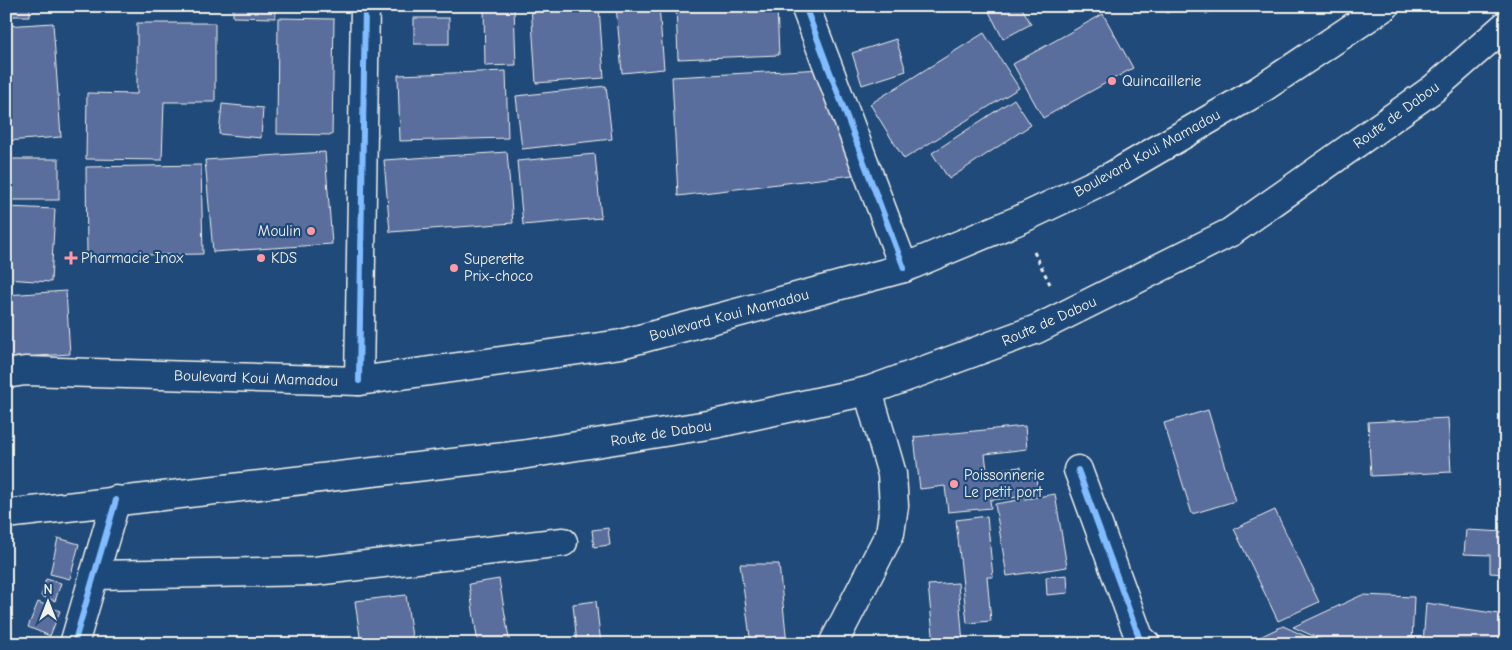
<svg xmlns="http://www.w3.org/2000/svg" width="1512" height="650" viewBox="0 0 1512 650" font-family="'Comic Neue',sans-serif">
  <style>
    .building { fill: #5a6e9e; stroke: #f4f1e8 }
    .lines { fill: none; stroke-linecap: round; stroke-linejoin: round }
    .minor-casing { stroke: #f4f1e8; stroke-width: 31 }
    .major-casing { stroke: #f4f1e8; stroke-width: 31 }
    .path { stroke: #f4f1e8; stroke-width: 3; stroke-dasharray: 4 4; stroke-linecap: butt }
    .minor { stroke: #1f4a7a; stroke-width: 28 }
    .major { stroke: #1f4a7a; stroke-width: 28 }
    .cycleway-casing { stroke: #1f4a7a; stroke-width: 9 }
    .cycleway { stroke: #80bcff; stroke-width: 6 }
    .poi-dot { fill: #ff9aa2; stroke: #1f4a7a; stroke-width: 2 }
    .labels { text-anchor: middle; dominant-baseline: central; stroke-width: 4.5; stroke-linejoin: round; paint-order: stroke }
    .poi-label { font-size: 15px; fill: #f4f1e8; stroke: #1f4a7a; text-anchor: start }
    .street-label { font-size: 15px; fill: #f4f1e8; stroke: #1f4a7a }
  </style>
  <rect width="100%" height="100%" fill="#1f4a7a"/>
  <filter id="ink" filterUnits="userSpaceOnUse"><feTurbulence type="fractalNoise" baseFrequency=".02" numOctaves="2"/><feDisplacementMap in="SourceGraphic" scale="10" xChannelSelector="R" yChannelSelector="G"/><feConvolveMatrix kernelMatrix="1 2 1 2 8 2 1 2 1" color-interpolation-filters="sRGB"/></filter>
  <g filter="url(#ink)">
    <g class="building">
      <rect x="6" y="6" width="24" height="10"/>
      <polygon points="233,6 275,6 275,18 233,17"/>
      <polygon points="484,6 514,6 516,65 485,66"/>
      <polygon points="531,6 599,6 604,78 536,83"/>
      <polygon points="616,6 659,6 664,69 622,73"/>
      <polygon points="676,6 777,6 779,55 678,59"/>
      <polygon points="986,6 1021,6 1031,24 1003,39"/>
      <polygon points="1163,6 1179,6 1167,13"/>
      <polygon points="1202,6 1221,6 1206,14"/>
      <polygon points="1103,14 1133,68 1043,118 1013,64"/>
      <polygon points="278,18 334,19 332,135 277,134"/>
      <rect x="414" y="18" width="35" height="26"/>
      <polygon points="53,23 61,137 6,141 6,26"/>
      <polygon points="137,23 215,23 215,102 164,102 162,160 86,159 87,93 137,94"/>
      <polygon points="984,33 1019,88 904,159 870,104"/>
      <polygon points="896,39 906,71 862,85 852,53"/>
      <polygon points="823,69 853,175 678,196 672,77"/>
      <polygon points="506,71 508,138 400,141 398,75"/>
      <polygon points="606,86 612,139 522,149 516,96"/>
      <polygon points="1014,99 1031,125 949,179 932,153"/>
      <polygon points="222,104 263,108 261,138 219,134"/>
      <polygon points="325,152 332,244 213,252 205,160"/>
      <polygon points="507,152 513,223 390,232 384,160"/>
      <polygon points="595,154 601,218 523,225 517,161"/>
      <rect x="6" y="159" width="53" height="41"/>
      <polygon points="201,165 203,254 87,256 86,167"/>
      <polygon points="6,207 55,209 51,282 6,279"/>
      <polygon points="66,291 70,354 6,358 6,295"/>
      <polygon points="1208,410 1235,501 1192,514 1164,423"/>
      <polygon points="1448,418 1451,472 1371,476 1368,422"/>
      <polygon points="1025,426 1027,449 985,454 987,470 1021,467 1022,479 1036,477 1038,495 990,500 991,508 948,512 945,486 920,489 914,437"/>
      <polygon points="1055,494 1067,567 1007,576 995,504"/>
      <polygon points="1275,510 1319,602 1278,621 1234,529"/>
      <polygon points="987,516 993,577 987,577 991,621 967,623 956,520"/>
      <polygon points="608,528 610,545 594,547 592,530"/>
      <polygon points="1466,530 1506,532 1506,574 1490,573 1490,555 1464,554"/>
      <polygon points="58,538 79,544 70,579 50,574"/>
      <polygon points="740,564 779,564 787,644 751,644"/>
      <polygon points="1067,575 1068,593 1047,595 1046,577"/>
      <polygon points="46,579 61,583 55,601 41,596"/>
      <polygon points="499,579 510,644 478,644 469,584"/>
      <polygon points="958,583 963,644 934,644 928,585"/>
      <polygon points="406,595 413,644 361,644 355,601"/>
      <polygon points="1362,595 1414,597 1412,644 1329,643 1293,627"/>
      <polygon points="596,601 601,644 577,644 573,604"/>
      <polygon points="38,602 60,611 50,636 28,627"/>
      <polygon points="1426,603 1506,615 1506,644 1423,644"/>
      <polygon points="1283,626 1323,644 1245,644"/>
      <polygon points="348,641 348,644 321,644"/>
    </g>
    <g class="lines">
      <g class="minor-casing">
        <g id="minor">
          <polyline points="805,6 904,268"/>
          <polyline points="359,381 365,6"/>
          <polyline points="1078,470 1139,637 1146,644"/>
          <polyline points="94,575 315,571 563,542"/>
          <polyline points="74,644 116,500"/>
          <polyline points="833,644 890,533 894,506 892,474 868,391"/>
        </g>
      </g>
      <g class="major-casing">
        <g id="major">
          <polyline points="6,374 25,371 359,381 621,344 904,268 1019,220 1112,176 1258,91 1385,6"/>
          <polyline points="6,514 521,455 714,424 868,391 1037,329 1231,232 1433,89 1506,25"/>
        </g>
      </g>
      <polyline class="path" points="1034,252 1050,284"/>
      <use href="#minor" class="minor"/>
      <use href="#major" class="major"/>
      <g class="cycleway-casing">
        <g id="cycleway">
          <polyline points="805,6 904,268"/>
          <polyline points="359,381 365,6"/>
          <polyline points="1078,470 1139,637 1146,644"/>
          <polyline points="74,644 116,500"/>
        </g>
      </g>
      <use href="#cycleway" class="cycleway"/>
    </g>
  </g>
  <g class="poi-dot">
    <circle cx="1112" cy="81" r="5"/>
    <circle cx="311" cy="231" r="5"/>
    <path d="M68.5 250.5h5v5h5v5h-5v5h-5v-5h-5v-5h5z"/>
    <circle cx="261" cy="258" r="5"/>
    <circle cx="454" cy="268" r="5"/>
    <circle cx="954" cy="484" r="5"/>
  </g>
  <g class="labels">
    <g class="poi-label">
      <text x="1122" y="81">Quincaillerie</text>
      <text x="301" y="231" text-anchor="end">Moulin</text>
      <text x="81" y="258">Pharmacie Inox</text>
      <text x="271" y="258">KDS</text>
      <text x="464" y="259">Superette<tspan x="464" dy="17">Prix-choco</tspan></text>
      <text x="964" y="475">Poissonnerie<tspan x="964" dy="17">Le petit port</tspan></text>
    </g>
    <g class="street-label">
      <text transform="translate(1396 115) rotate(-36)">Route de Dabou</text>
      <text transform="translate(1147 153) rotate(-29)">Boulevard Koui Mamadou</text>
      <text transform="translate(729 315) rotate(-15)">Boulevard Koui Mamadou</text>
      <text transform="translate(1049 321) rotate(-24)">Route de Dabou</text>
      <text transform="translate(256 378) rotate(2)">Boulevard Koui Mamadou</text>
      <text transform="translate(661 433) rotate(-9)">Route de Dabou</text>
    </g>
  </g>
  <rect width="1512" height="650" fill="none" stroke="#1f4a7a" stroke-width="25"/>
  <rect x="12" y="12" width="1487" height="625" fill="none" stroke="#f4f1e8" stroke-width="2" filter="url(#ink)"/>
  <g transform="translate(48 602)" stroke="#1f4a7a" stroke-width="4" paint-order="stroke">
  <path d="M0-4L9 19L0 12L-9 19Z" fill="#f4f1e8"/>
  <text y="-8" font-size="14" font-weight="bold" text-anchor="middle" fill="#f4f1e8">N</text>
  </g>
</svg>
